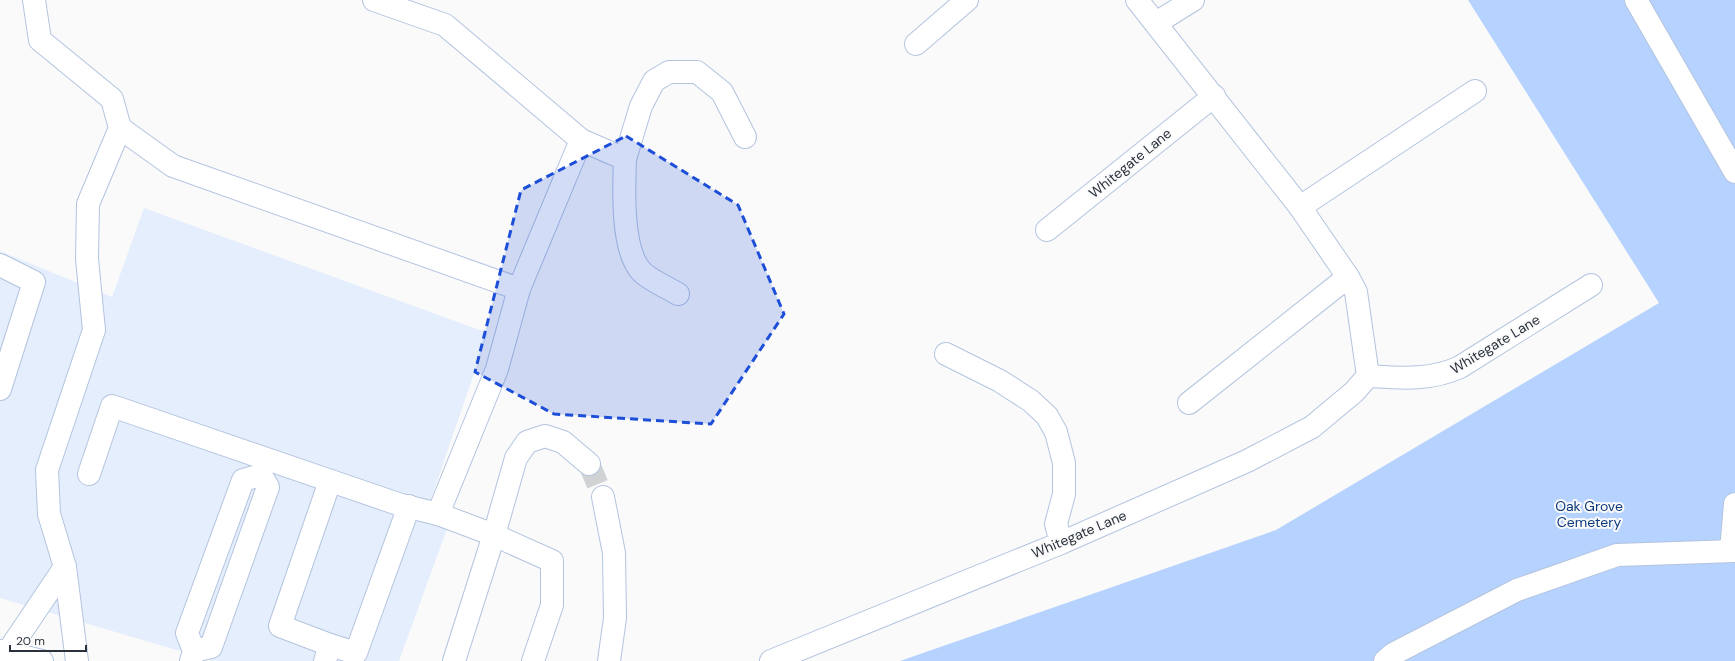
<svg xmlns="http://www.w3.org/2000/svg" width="1735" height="661" viewBox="0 0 1735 661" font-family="'DM Sans',sans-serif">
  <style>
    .built { fill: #e5eefc }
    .green { fill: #b6d2fe }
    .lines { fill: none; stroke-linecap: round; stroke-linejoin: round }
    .minor-tunnel { stroke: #d1d2d4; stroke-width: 22; stroke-dasharray: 22 11; stroke-linecap: butt }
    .minor-casing { stroke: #b3c4df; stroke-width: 24 }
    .major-casing { stroke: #b3c4df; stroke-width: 24 }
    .minor { stroke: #fff; stroke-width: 22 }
    .major { stroke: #fff; stroke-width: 22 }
    .marked { fill: #1d4ed8; fill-opacity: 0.2; stroke: #1d4ed8; stroke-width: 3; stroke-dasharray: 8 5; stroke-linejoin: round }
    .labels { text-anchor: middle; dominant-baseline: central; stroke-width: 4; stroke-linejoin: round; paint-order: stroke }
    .street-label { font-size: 14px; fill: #2b323d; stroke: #fafafa }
    .park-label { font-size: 14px; fill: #0a387b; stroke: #fafafa }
  </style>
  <rect width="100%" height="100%" fill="#fafafa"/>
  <polygon class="built" points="144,208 488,333 423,522 447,529 399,661 214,661 0,598 0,251 112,297"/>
  <polygon class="green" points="1468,0 1735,0 1735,661 900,661 1276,530 1659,303"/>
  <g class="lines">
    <polyline class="minor-tunnel" points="589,464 603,497"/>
    <g class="minor-casing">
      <g id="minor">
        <polyline points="34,0 40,40 112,99 120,128"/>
        <polyline points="1636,0 1735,172"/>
        <polyline points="1156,23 1193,0"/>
        <polyline points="916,44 967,0"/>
        <polyline points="581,140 625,159 641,106 654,81 669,72 697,72 722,92 745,137"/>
        <path d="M625,159C624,187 621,249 641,271C648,279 668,288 678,294"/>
        <polyline points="1300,207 1475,91"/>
        <polyline points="1047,230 1214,96"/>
        <polyline points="0,265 34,282 0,389"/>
        <polyline points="519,289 497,369 438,514 494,535 552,561 552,605 533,661"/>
        <polyline points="946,354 1000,381 1031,401 1047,416 1056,432 1064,463 1064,494 1056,524 1061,543"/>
        <path d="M1368,376C1400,378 1430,381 1460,367L1591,285"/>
        <polyline points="1189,403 1348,277"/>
        <polyline points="89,474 112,406 401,505 438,514"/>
        <polyline points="330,481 280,626 330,645"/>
        <polyline points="603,497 614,553 615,618 609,661"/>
        <polyline points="1731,551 1735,504"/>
        <polyline points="65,567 49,514 47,470 94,330 87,259 88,204 120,128 173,166 519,289 581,140 445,25 374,0"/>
        <polyline points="7,653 65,567 77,661"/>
        <polyline points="191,661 194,651 187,633 243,480 261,475 268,487 211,647 194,651"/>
        <polyline points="325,661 330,645 356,653 409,506"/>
        <polyline points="454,661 494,535 516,458 527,442 545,436 563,442 589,464"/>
        <polyline points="771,661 1061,543 1247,461 1312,427 1354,392 1368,376 1356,292 1348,277 1300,207 1137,0"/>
        <polyline points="1385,661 1393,654 1517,590 1617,555 1735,551"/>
      </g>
    </g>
    <g class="major-casing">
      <polyline id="major" points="0,651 42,661"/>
    </g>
    <use href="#minor" class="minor"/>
    <use href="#major" class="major"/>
  </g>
  <path class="marked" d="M626,136L738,205L784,314L711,424L554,414L475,372L521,190Z"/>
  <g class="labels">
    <g class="street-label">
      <text transform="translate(1130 163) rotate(-39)">Whitegate Lane</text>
      <text transform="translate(1495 344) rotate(-31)">Whitegate Lane</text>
      <text transform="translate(1079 534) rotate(-23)">Whitegate Lane</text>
    </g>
    <g class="park-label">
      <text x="1589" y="506">Oak Grove<tspan x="1589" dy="16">Cemetery</tspan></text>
    </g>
  </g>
  <path d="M10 645v6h76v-6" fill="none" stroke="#2b323d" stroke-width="2"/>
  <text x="16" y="645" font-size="12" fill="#2b323d" stroke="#fafafa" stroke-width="3" paint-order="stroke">20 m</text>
</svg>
